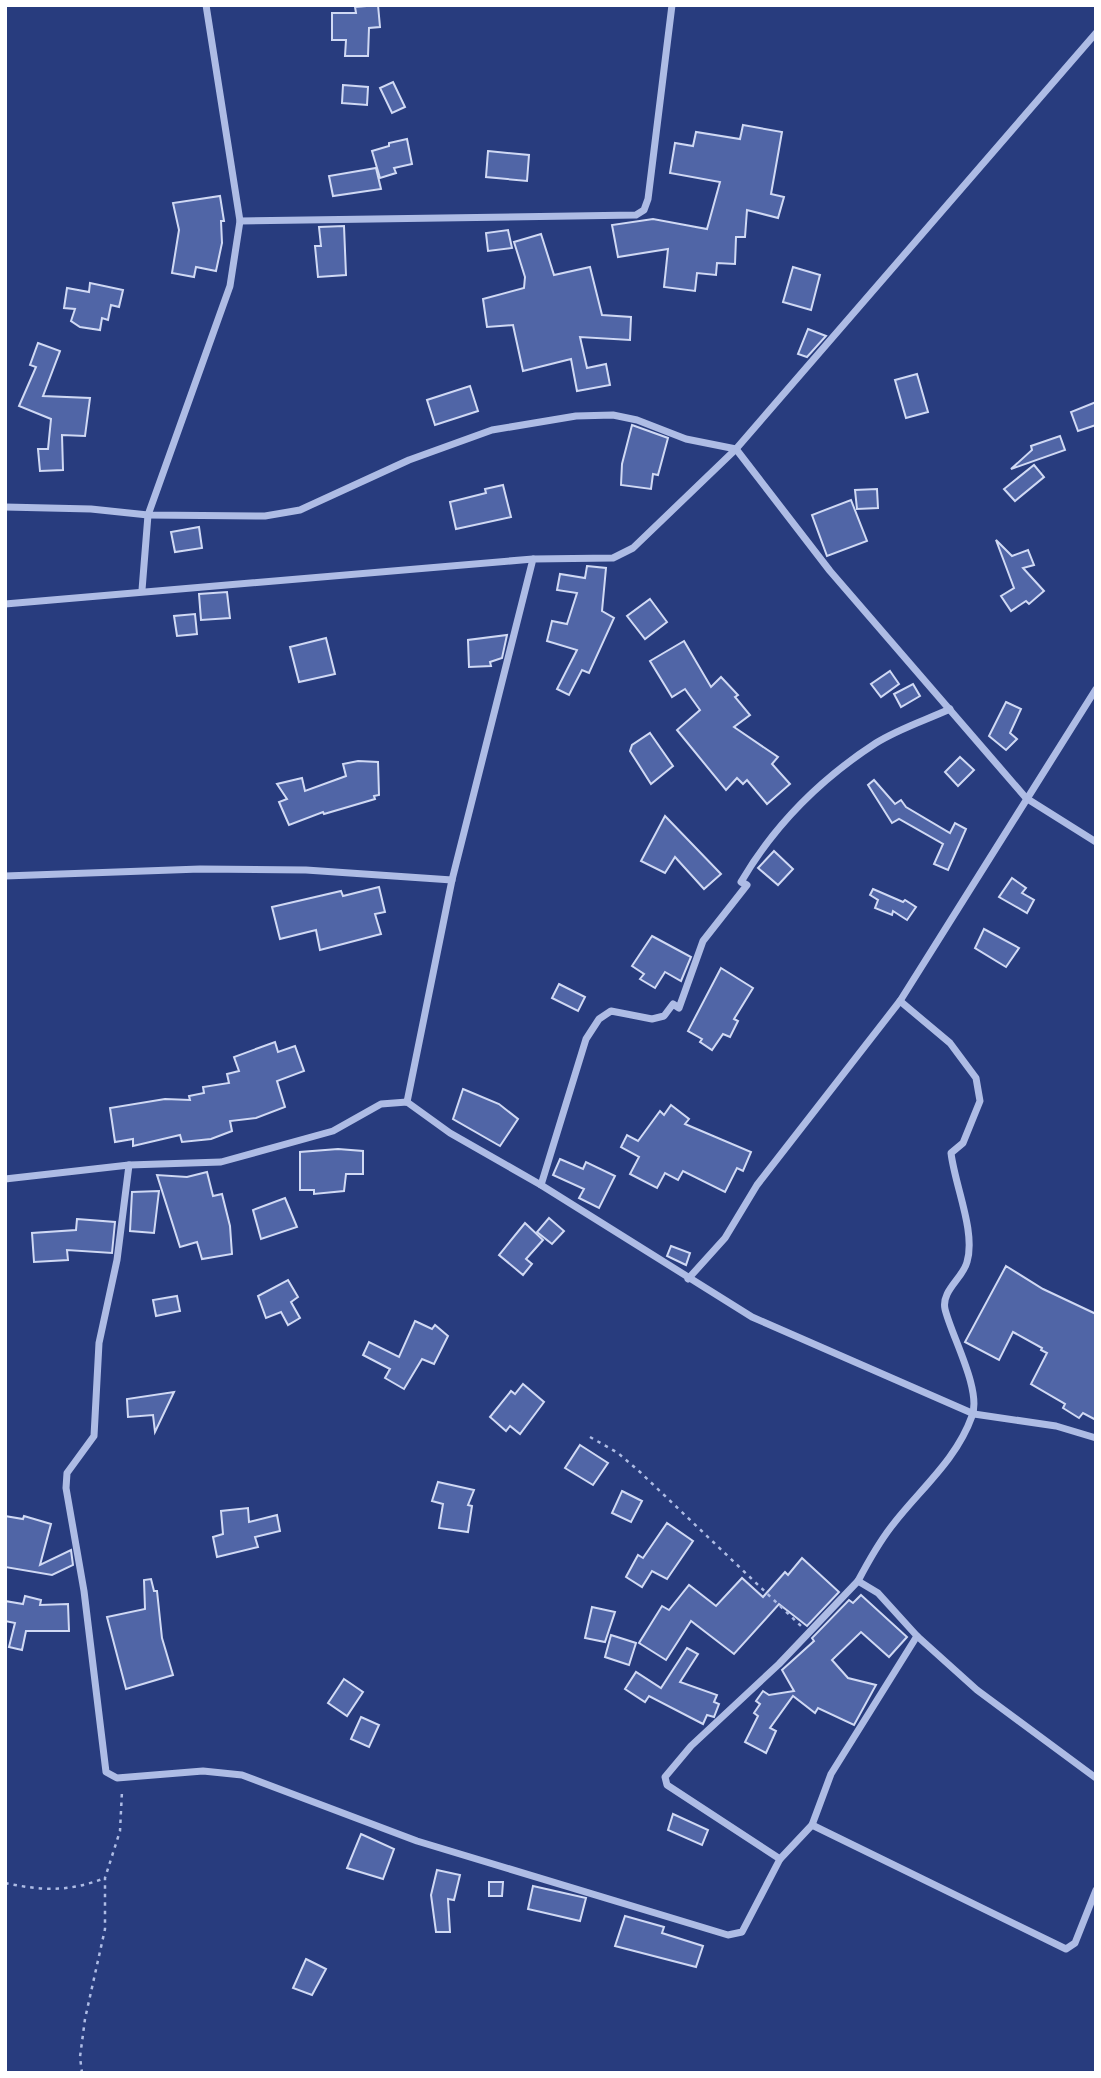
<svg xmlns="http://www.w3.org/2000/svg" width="1101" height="2078" viewBox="0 0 1101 2078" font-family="'Roboto Condensed',sans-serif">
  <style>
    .building { fill: #5065a6; stroke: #d0d9f4; stroke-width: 2 }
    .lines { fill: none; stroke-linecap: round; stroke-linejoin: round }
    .path { stroke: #aebce5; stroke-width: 2.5; stroke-dasharray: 3.5 5; stroke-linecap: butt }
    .minor { stroke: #aebce5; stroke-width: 7 }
  </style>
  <rect width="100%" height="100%" fill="#283c7e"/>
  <g class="building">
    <polygon points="378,5 380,27 369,28 368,56 345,56 346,40 332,40 332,13 356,13 355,7"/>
    <polygon points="393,82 405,107 392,113 380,88"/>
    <polygon points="343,85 368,87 367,105 342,103"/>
    <polygon points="743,125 782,132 771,194 784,197 778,218 747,210 745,237 736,237 735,264 717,263 716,275 697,273 695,291 664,287 668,249 618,257 612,225 653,219 707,229 720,182 670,173 675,143 693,146 696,132 740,139"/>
    <polygon points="407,139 412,164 394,168 396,173 380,178 372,151 389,146 389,143"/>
    <polygon points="488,151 529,155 527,181 486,177"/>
    <polygon points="376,168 381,189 333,196 329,176"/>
    <polygon points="220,196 224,221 221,221 222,243 216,271 196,267 194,277 172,273 179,230 173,203"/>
    <polygon points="344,226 346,275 318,277 315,246 321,246 319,227"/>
    <polygon points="508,230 512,248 488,251 486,233"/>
    <polygon points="541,234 554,275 590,267 602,315 631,317 630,340 580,337 587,368 606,364 610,385 577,391 571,359 523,371 513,325 487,327 483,299 524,288 525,277 514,242"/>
    <polygon points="793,267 820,275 811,310 783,302"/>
    <polygon points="90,283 123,290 119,307 111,305 108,320 102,318 100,330 80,327 71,321 75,309 64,308 67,288 89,292"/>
    <polygon points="808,329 826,336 807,357 798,354"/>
    <polygon points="38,343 60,351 43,396 90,398 85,436 62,435 63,470 40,471 38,449 48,449 51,419 19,406 36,367 30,365"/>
    <polygon points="917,374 928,412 906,418 895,380"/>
    <polygon points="470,386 478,411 435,425 427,400"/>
    <polygon points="1096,402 1096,425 1078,431 1071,412"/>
    <polygon points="632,425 668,438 658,475 653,474 651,489 621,485 622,464"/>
    <polygon points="1060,436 1065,450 1011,469 1032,450 1031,446"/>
    <polygon points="1034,465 1044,477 1015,501 1004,489"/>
    <polygon points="503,485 511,517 456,529 450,502 486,493 485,489"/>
    <polygon points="877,489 878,508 857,509 855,490"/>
    <polygon points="851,500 867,541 827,556 812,515"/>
    <polygon points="199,527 202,548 175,552 171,532"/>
    <polygon points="996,540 1012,556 1028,550 1034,565 1023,568 1044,591 1029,604 1026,601 1011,611 1001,596 1014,588"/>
    <polygon points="587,566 606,568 602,611 614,618 589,673 582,670 569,695 557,689 577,650 547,641 552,621 567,624 577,593 557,590 560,574 585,578"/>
    <polygon points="227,592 230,618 201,620 199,594"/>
    <polygon points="650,599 667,622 645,639 627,616"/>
    <polygon points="195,614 197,634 177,636 174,616"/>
    <polygon points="507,635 502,658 490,662 491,666 469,667 468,640"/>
    <polygon points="326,638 335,674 299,682 290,647"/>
    <polygon points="684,641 711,687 721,677 738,695 735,697 750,715 734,727 778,757 772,764 790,784 767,804 747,780 743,784 737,778 726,790 677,730 700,710 685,689 672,697 650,661"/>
    <polygon points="890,671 899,684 881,697 871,684"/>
    <polygon points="913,684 920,696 901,707 894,694"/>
    <polygon points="1006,702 1021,709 1010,733 1017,739 1006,750 989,736"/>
    <polygon points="650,733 673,766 651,784 630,751 632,745"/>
    <polygon points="960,757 974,770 958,786 945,772"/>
    <polygon points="358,761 378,762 379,795 374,796 375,799 324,814 323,812 289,825 279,802 287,799 277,784 302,778 305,791 346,776 343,764"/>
    <polygon points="874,780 895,804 901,800 906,807 950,833 955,823 966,829 948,870 934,864 943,844 899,819 892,823 868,785"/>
    <polygon points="665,816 721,874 704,889 675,857 665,873 641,861"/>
    <polygon points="774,851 793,869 778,885 758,868"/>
    <polygon points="1012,878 1026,888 1022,893 1034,900 1027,913 999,897"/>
    <polygon points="379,887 385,912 375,914 381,934 320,950 316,930 280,939 272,907 341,891 343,896"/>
    <polygon points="873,889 903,902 905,900 916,907 907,920 893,911 892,915 875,908 878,900 870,895"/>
    <polygon points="984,929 1019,948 1006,967 975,948"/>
    <polygon points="652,936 691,957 681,981 665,972 655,988 640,979 644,974 632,966"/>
    <polygon points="721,968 753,988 734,1019 738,1021 730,1037 723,1034 712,1050 700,1042 702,1039 688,1031"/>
    <polygon points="559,984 585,997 578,1011 552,998"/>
    <polygon points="275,1042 278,1052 295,1046 304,1071 277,1081 285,1107 256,1118 230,1121 232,1131 211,1139 182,1142 180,1135 133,1146 133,1139 115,1142 110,1108 165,1099 190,1100 189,1096 204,1093 203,1087 229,1083 227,1074 239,1071 234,1057"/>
    <polygon points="463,1089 499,1104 518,1119 500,1146 453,1119"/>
    <polygon points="671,1105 689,1119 685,1124 751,1152 743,1171 737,1168 725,1192 683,1171 678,1180 665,1173 657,1188 630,1174 639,1157 621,1147 627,1135 638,1141 660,1111 664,1115"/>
    <polygon points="338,1149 363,1151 363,1174 346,1174 344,1191 314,1194 314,1190 300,1190 300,1152"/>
    <polygon points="560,1159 583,1169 586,1162 615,1176 599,1208 579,1198 584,1189 553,1175"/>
    <polygon points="207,1172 213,1196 222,1194 230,1226 232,1254 202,1259 197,1242 180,1247 157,1175 187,1177"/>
    <polygon points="159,1191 154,1233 130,1231 132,1192"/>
    <polygon points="285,1198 297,1227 261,1239 253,1210"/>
    <polygon points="549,1218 564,1231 552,1244 537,1232"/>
    <polygon points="77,1219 115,1222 112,1253 67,1250 68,1260 34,1262 32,1233 76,1230"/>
    <polygon points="525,1223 543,1240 526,1259 532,1264 523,1275 499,1255"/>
    <polygon points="671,1246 690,1253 686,1265 667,1256"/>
    <polygon points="1006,1266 1043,1289 1096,1314 1096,1420 1083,1413 1079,1418 1063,1408 1065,1404 1031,1384 1047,1353 1041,1350 1042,1348 1013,1332 999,1360 965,1342"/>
    <polygon points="288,1280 298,1297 291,1302 300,1318 288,1325 281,1312 266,1318 258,1296"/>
    <polygon points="177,1296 180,1311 156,1316 153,1300"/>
    <polygon points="415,1321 432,1329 435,1325 448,1336 434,1364 422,1359 404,1389 385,1378 390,1369 363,1355 369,1342 399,1357"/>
    <polygon points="523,1384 544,1402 520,1434 510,1426 506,1431 490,1417 511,1391 515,1394"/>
    <polygon points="174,1392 155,1432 153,1415 128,1417 127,1399"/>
    <polygon points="580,1445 608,1463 593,1485 565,1468"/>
    <polygon points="438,1482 474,1490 468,1505 472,1506 468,1532 439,1528 443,1504 432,1501"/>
    <polygon points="622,1491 642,1501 631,1522 612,1513"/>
    <polygon points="248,1508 249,1522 277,1515 280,1531 255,1537 258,1547 217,1557 213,1537 223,1534 221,1511"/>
    <polygon points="5,1516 23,1519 24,1516 51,1524 40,1565 71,1550 73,1565 52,1575 5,1567"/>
    <polygon points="667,1523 693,1541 667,1579 652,1571 642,1587 626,1577 638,1555 643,1558"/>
    <polygon points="802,1558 839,1592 807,1626 779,1604 734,1654 691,1621 666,1660 639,1643 662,1606 669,1610 689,1585 716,1606 742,1578 763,1597 785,1572 788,1575"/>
    <polygon points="151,1579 154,1591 157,1591 162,1638 173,1675 126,1689 107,1617 145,1609 144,1580"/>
    <polygon points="861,1595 907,1637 889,1657 861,1632 832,1660 848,1678 876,1685 854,1725 818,1708 815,1713 793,1696 770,1728 776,1731 766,1753 745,1742 758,1716 754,1713 760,1704 756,1701 763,1691 769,1695 794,1691 782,1670 814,1641 812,1638 849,1600 853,1603"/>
    <polygon points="25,1596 41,1600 40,1605 68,1604 69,1631 26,1631 22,1650 9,1647 15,1623 5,1621 5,1601 23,1604"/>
    <polygon points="592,1607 615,1612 605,1642 585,1638"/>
    <polygon points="611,1635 636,1643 629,1665 605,1657"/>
    <polygon points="687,1648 698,1654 680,1682 717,1695 714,1702 719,1704 714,1717 707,1715 703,1724 649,1696 645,1702 625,1689 636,1672 661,1688"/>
    <polygon points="344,1679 363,1692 347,1716 328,1703"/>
    <polygon points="361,1717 379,1725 369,1747 351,1739"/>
    <polygon points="673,1814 708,1830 702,1845 668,1830"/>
    <polygon points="361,1834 394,1849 383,1879 347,1868"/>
    <polygon points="437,1870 460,1875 454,1900 448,1899 450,1932 436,1932 431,1895"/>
    <polygon points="489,1882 503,1882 502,1896 489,1896"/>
    <polygon points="533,1886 586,1898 580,1921 528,1909"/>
    <polygon points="625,1916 664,1927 662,1933 703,1946 696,1967 615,1946"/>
    <polygon points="306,1959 326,1969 312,1995 293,1988"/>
  </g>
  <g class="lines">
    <g class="path">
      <polyline points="590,1437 618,1453 640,1472 801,1626"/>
      <path d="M5,1883C44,1891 68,1892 105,1878"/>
      <polyline points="82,2073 80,2057 85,2019 105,1929 105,1878 120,1831 122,1791"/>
    </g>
    <g class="minor">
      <polyline points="240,221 636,215 644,210 648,199 672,5"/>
      <polyline points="5,507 91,509 148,515 265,516 300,510 409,460 492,430 576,416 613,415 637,420 686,439 736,449 830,571 1026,798 1096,842"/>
      <polyline points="142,590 148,515 230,286 240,221 206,5"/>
      <polyline points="5,604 533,559"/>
      <polyline points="5,876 200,869 306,870 452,880"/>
      <path d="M900,1001L950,1043L976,1078L980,1101L963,1143L951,1153C955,1186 976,1232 967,1262C963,1278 941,1291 945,1309C951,1335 982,1390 972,1416C956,1461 919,1490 891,1527C878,1544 868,1562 858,1581L878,1593L917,1636L977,1690L1096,1778"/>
      <polyline points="407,1102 452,880 533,559 613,558 633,548 736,449 1096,33"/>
      <polyline points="129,1165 117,1260 99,1343 94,1436 67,1473 66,1488 84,1591 106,1772 117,1778 203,1771 242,1775 417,1841 728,1935 742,1932 780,1859 812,1825 831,1774 917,1636"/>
      <polyline points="5,1179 129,1165 221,1162 333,1131 381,1104 407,1102 450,1133 541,1185 752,1317 974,1414 1056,1426 1096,1438"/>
      <path d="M541,1185L586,1039L599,1019L611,1011L652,1019L664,1016L673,1004L679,1008L703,941L747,885L741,882C775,824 819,780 876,743C898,729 926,720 950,709"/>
      <polyline points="688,1279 725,1238 757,1185 900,1001 1096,689"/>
      <polyline points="812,1825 1066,1949 1075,1943 1096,1890"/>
      <polyline points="780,1859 667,1785 665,1777 691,1746 779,1664 858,1581"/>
    </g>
  </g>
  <rect width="1101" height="2078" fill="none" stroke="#ffffff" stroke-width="14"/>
</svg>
